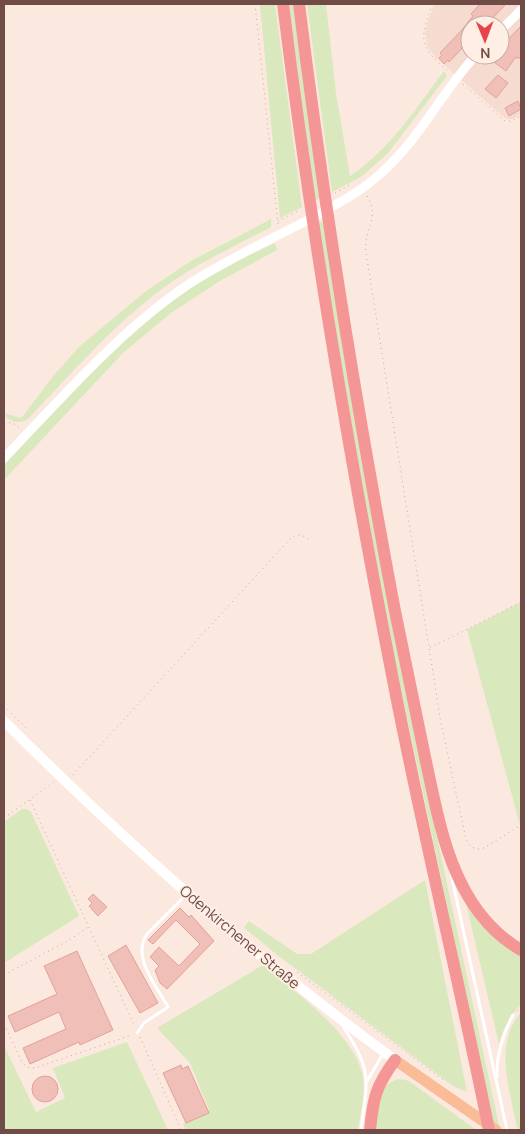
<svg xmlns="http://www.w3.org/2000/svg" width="525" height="1134" viewBox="0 0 525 1134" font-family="Manrope,sans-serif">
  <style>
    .residential { fill: #f5dbd0; fill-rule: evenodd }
    .green { fill: #dae8be }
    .building { fill: #f0bfb7; stroke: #e3a198 }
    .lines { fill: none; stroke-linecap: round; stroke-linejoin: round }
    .path { stroke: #d4a29b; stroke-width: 1; stroke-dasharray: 1 4; stroke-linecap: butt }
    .service { stroke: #fff; stroke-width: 3 }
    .tertiary { stroke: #fff; stroke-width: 9 }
    .secondary { stroke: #fff; stroke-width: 10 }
    .primary { stroke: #fabc97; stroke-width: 11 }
    .motorway { stroke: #f59696; stroke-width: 12 }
    .labels { text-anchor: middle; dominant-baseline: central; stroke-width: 4; stroke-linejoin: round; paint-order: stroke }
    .street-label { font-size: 15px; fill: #714c47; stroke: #ffeee4 }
  </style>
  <rect width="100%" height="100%" fill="#fbe9df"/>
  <path class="residential" d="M434,4H521V114L513,119H506L435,57L427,46L425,30ZM470,25H500V55H470Z"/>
  <g class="green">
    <polygon points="260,4 275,4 302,207 280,218"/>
    <polygon points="289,4 293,4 320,198 315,201"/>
    <path d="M307,4H326L336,93L350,176C390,150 416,108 444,71L447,76L388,153L361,177L332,192Z"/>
    <path d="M271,219V227C235,246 195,264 162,289C112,326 71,374 28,419C19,425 9,422 4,413L20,418L23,416L54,375L80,346L146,291L191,261Z"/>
    <polygon points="323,221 418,749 500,1130 495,1130 387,624 346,400 318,223"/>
    <path d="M275,243L277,250L220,281L171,313L123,353L4,480V465C67,398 129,327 207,277C228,264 252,254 275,243Z"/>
    <polygon points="521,602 521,825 520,825 467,630"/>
    <polygon points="22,809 27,809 31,812 79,916 4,963 4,822"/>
    <polygon points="425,880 467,1092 453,1086 280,957 244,928 249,921 297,954 311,954"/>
    <path d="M465,899L521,955V1004C510,1016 503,1028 499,1044Z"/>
    <path d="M263,965C295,992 355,1034 363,1077C366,1094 360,1114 358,1130H186L183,1124L209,1110L190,1063L157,1028Z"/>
    <path d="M521,1012V1130H519C515,1123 514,1112 512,1104C505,1072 498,1040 521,1012Z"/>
    <polygon points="127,1042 168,1130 4,1130 4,1046 36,1112 65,1098 53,1068"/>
    <path d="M400,1079L409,1081L476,1130H375C378,1112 376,1082 400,1079Z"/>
  </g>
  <g class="building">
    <polygon points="480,4 506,4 486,25 470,25 470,40 449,62 448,60 444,64 439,58 442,55 440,53 461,31 473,16 471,14"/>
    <polygon points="521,26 521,58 515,58 506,71 494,62 500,55 500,48"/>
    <polygon points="498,75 508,83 496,98 485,89"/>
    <polygon points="518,101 521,109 509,116 505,108"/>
    <polygon points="93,894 107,907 98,916 89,906 92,903 88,899"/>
    <polygon points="180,908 189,917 191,915 214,941 167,989 160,983 155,970 159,966 150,957 159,947 179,966 200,944 176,920 153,944 148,940"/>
    <polygon points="126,945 158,1003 140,1013 108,956"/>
    <polygon points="77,951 113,1030 80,1045 79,1042 30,1064 23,1048 66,1029 59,1012 15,1032 8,1016 57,994 44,966"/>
    <polygon points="181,1065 182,1069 188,1066 209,1113 186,1123 163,1073"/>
    <circle cx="45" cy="1089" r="13"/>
  </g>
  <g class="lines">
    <g class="path">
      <polyline points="255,4 278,224"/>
      <path d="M432,4C420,40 418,46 449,72"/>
      <polyline points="463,84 505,121 512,121 521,116"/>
      <polyline points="335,193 351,184"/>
      <path d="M367,196C381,220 363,227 366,253L441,723L466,839L471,847L478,849L484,848L521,825"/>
      <polyline points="278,221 300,210"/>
      <polyline points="4,422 12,423 21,429"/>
      <polyline points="430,647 444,641 521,602"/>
      <polyline points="4,706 28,730"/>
      <path d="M73,775L290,539C297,533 303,534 310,541"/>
      <polyline points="30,800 135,1027"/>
      <polyline points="4,818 54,782"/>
      <polyline points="297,972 446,1082"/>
      <polyline points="4,975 71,939 88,927"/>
      <polyline points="517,1011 521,1006"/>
      <path d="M4,1024L22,1062C26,1068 31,1069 38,1067L132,1035"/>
      <polyline points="140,1037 181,1130"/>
    </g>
    <g class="service">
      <polyline points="451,874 507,1130"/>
      <path d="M343,1026C350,1038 359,1050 363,1064C370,1084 363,1109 361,1130"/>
      <path d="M137,1033L144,1023L168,1007C157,987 131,957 147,934L187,894"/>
      <path d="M497,1077C496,1057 503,1033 513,1015"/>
      <polyline points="367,1081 383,1054"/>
    </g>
    <g class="tertiary">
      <polyline points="500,31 521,10"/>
      <path d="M4,458C60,400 121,329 189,284C228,259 271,239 312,218C335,205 359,193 379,175C418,142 441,93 476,55"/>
    </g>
    <path class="secondary" d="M4,721C126,843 255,958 395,1060"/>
    <polyline class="primary" points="395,1060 496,1130"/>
    <g class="motorway">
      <path d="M283,4C311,230 349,456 393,680C422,831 459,980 489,1130"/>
      <path d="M299,4C324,207 357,410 395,611C405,660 415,708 425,757C433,794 441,838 456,872C470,905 490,932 521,950"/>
      <path d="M370,1130C373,1098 376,1086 395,1060"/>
    </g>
  </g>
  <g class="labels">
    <g class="street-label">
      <text transform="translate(240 937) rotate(40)">Odenkirchener Straße</text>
    </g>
  </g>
  <rect width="525" height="1134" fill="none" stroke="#714c47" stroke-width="10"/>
  <g transform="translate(485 40) rotate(179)"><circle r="24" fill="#ffeee4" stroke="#c6ada5"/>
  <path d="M0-4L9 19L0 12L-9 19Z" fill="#e5454a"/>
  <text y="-8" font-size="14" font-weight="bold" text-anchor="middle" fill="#714c47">N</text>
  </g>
</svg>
